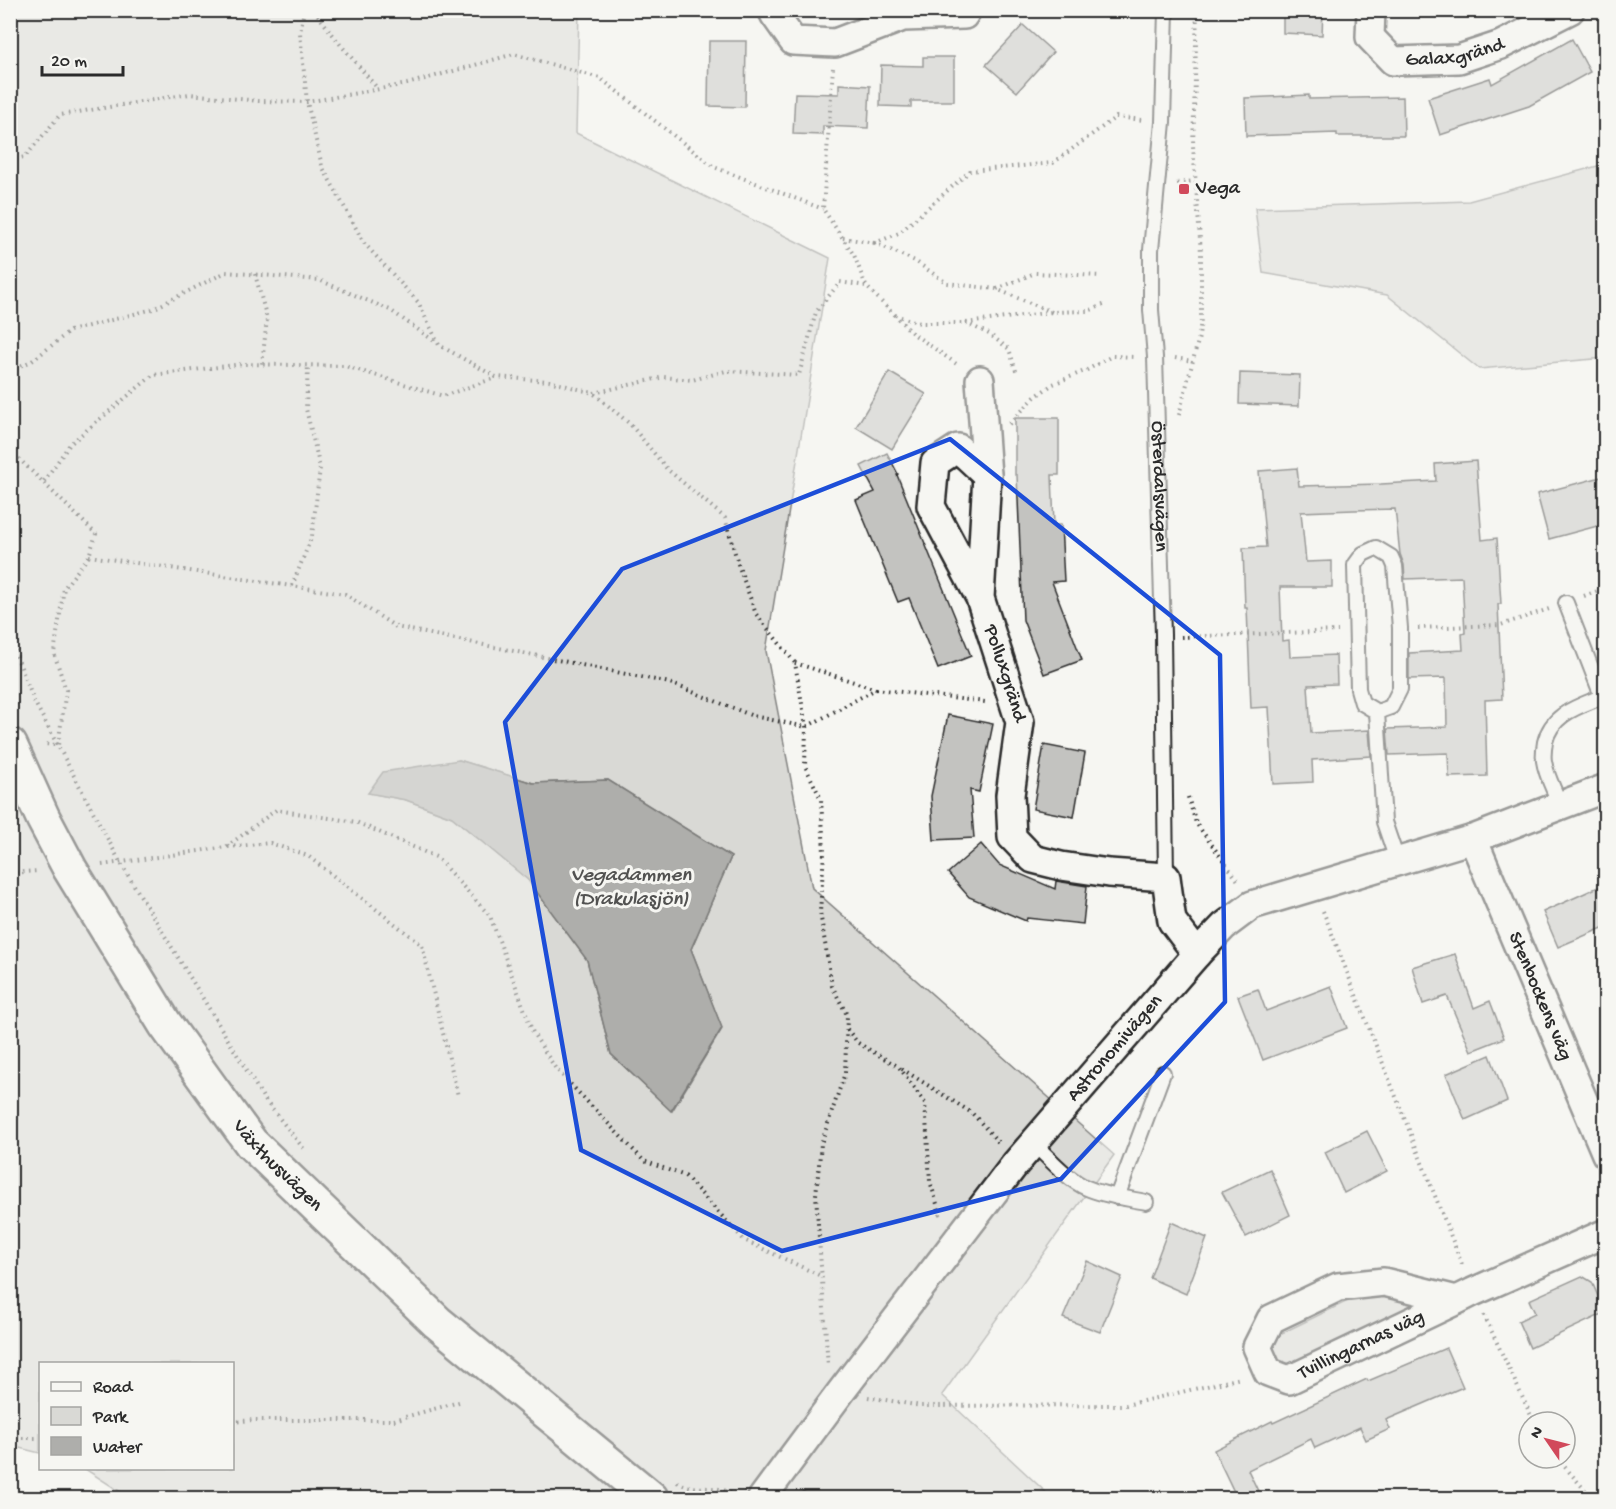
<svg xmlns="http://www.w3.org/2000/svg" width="1616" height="1509" viewBox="0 0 1616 1509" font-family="'Gochi Hand',sans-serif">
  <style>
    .green { fill: #d9d9d5; stroke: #828280; stroke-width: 1.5; fill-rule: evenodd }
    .water { fill: #aeaeab; stroke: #7a7a78; stroke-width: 1.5 }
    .building { fill: #c3c3c0; stroke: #2b2b2b; stroke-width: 1.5 }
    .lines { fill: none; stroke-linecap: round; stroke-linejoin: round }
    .service-casing { stroke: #2b2b2b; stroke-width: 18 }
    .minor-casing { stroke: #2b2b2b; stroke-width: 32 }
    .tertiary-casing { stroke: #2b2b2b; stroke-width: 38 }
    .path { stroke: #2b2b2b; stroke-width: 4; stroke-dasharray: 1.5 4.5; stroke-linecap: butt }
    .service { stroke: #f6f6f2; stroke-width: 14 }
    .minor { stroke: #f6f6f2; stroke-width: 27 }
    .tertiary { stroke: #f6f6f2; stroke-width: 33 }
    .marked { fill: none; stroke: #1d4ed8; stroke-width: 4.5; stroke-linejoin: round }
    .poi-dot { fill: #d1495b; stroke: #f6f6f2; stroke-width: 2 }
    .labels { text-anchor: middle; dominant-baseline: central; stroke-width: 6; stroke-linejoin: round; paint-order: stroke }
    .street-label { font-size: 20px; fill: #2b2b2b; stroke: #f6f6f2 }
    .poi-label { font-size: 20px; fill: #2b2b2b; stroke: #f6f6f2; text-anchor: start }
    .water-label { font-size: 21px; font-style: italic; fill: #525251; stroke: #f6f6f2 }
  </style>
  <rect width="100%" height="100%" fill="#f6f6f2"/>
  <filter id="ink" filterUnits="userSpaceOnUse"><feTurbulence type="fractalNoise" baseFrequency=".0167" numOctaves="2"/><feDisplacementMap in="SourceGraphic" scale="12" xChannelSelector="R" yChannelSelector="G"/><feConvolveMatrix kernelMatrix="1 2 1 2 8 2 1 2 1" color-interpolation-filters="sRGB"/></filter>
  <g filter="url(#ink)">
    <g class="green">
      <path d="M11,11H579L576,133L830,258L766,651L812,888L1114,1155L942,1395L1052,1498H130L85,1469L232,1468V1364H40V1453L11,1446ZM459,760L533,783L608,780L731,857L691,949L722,1029L672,1111L611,1054L587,960L528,880L452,817L406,800L369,793Z"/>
      <polygon points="1605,164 1605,358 1479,369 1387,295 1263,273 1255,208 1469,201"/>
      <polygon points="1366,1292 1410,1301 1413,1306 1280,1371 1268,1341 1280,1334"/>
    </g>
    <polygon class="water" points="459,760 533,783 608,780 731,857 691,949 722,1028 671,1111 611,1054 587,960 528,880 452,817 406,800 368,793 383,772"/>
    <g class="building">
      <polygon points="1283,10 1323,10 1322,35 1283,33"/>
      <polygon points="1023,25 1053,52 1017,92 986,65"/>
      <polygon points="1572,39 1590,72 1529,106 1440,135 1428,98 1490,78 1492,84"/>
      <polygon points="709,41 746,41 745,107 708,106"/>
      <polygon points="923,57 954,57 954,101 911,101 911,107 880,106 881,65 923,66"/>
      <polygon points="839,84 870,86 868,128 823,126 823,135 793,134 795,93 839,94"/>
      <polygon points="1309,95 1309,99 1403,97 1404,136 1337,136 1337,133 1246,136 1245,98"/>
      <polygon points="889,372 926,394 892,449 856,427"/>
      <polygon points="1240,373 1300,375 1299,406 1239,404"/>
      <polygon points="1015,418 1059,418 1059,475 1052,475 1054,525 1061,525 1064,581 1052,582 1082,660 1044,674 1023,620 1017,475 1015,475"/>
      <polygon points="887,453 898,474 897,475 971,656 938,669 909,598 898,602 856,500 875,492 861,466"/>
      <polygon points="1476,461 1482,540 1497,538 1501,604 1498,604 1502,699 1485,700 1487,776 1449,777 1448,753 1389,755 1387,729 1447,727 1446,678 1409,679 1409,653 1463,650 1462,634 1465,633 1462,577 1405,579 1404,565 1400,554 1395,509 1354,510 1301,512 1306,562 1332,561 1332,587 1280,587 1282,641 1289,640 1290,657 1336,655 1337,684 1308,685 1311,733 1369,730 1371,756 1312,760 1313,782 1273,784 1269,707 1251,708 1247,608 1245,608 1243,548 1266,547 1259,471 1297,468 1299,486 1381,484 1436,481 1435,464"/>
      <polygon points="1605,476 1605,524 1549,539 1537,494"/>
      <polygon points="948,715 993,724 979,792 970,790 974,838 934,840 931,796"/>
      <polygon points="1044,745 1085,753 1074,817 1033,809"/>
      <polygon points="981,844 999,865 1055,889 1056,881 1087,886 1083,924 1027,918 1026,921 969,897 948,873"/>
      <polygon points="1605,884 1605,927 1558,947 1543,912"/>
      <polygon points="1455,954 1474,1008 1490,1001 1504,1038 1471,1051 1447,996 1423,1004 1412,967"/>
      <polygon points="1331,986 1347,1028 1263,1060 1238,996 1258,989 1266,1011"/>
      <polygon points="1490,1055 1507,1101 1465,1120 1446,1074"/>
      <polygon points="1367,1131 1387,1171 1344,1193 1325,1152"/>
      <polygon points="1270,1169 1290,1215 1246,1237 1222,1192"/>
      <polygon points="1171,1222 1207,1238 1186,1294 1150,1278"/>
      <polygon points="1087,1261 1122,1277 1100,1332 1063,1318"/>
      <polygon points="1582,1276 1592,1282 1605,1313 1530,1348 1518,1321 1535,1313 1529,1300"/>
      <polygon points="1446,1348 1463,1387 1386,1420 1390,1429 1366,1440 1360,1427 1315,1448 1311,1439 1248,1470 1258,1491 1243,1498 1237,1498 1214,1450 1272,1421 1273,1423 1367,1379 1368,1381"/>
    </g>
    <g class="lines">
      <g class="service-casing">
        <g id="service">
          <path id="s1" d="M1166,10L1163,122L1151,250V310L1155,357L1163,635L1166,877"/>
          <polygon points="1376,548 1391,557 1395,566 1400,628 1400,689 1391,707 1377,712 1362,703 1358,689 1355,565 1363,554"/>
          <polyline points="1566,603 1602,696"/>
          <polyline points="1377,712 1384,822 1398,863"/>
          <path d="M1560,805C1555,791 1546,776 1544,761C1543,755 1544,748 1545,742C1552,712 1581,706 1606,695"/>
          <path d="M1033,1143C1048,1157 1068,1180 1087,1188C1105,1196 1127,1198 1146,1202"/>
          <polyline points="1117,1197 1163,1073"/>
        </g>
      </g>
      <g class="minor-casing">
        <g id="minor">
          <polyline points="774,10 774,14 793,41 835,43 903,17 964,15 967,10"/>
          <path id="s2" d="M1371,10L1370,37L1393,61L1459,59L1501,45L1570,10"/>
          <polyline points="980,380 987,475"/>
          <path id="s3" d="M980,598L931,506L935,463L958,448L987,475L980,598L1020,722L1010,795L1012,837L1033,859L1061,866L1109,873L1166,877L1172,921L1197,954"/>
          <path id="s4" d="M1473,839L1606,1154"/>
          <path id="s5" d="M1457,1300L1384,1282L1338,1287L1271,1319L1257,1347L1268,1372L1289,1380L1457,1300L1473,1292L1606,1233"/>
          <path id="s6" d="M762,1498L840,1393L1016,1163L1197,954L1224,926L1252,905L1473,839L1606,788"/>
        </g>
      </g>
      <g class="tertiary-casing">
        <g id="tertiary">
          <path id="s7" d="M10,745L43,818L70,869L165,1024L251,1143L437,1322L651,1498"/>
        </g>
      </g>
      <g class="path">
        <polyline points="304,10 300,33 307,102 322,166 364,243 418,302 439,345 496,377 549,381 593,393 630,424 667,469 725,518 738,564 756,614 795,663 806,727 805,766 821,799 824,853 820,912 832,986 847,1015 845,1073 821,1144 816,1195 828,1366"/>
        <polyline points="314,10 340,44 378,89"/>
        <polyline points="833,68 823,209 854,255 866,286 912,333 958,365"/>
        <polyline points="10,160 25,157 60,115 189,94 259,101 307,102 407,84 514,54 600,78 714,167 823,209"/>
        <polyline points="1177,183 1195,181"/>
        <polyline points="843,238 875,243"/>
        <polyline points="255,274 267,319 262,364"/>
        <polyline points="997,289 1035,273 1100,276"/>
        <polyline points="1052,312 996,289 947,283 915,261 875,243 899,233 970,171 1053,163 1116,117 1144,120"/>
        <polyline points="895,315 920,323 966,323 989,334 1009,349 1017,374"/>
        <polyline points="966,323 1052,312 1088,311 1106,304"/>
        <polyline points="1175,358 1192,361"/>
        <polyline points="10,370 32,361 70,331 153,309 226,272 319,280 390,310 437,343"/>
        <polyline points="594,393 664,377 692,380 726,371 799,375 816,312 840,282 866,286"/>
        <polyline points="1179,415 1199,337 1201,319 1201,253 1193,146 1197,10"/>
        <polyline points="1009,424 1035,397 1053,384 1087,370 1112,356 1135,357"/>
        <polyline points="10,450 96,534 89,556 64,588 54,653 66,690 58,745 43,744"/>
        <polyline points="44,481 70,444 153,375 243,364 345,366 443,396 495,378"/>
        <polyline points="89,556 345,594 396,627 670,683 753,716 806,727 876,689 795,663"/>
        <polyline points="292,586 312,536 320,468 306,409 308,365"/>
        <polyline points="1584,596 1606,588"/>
        <polyline points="1418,628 1501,625 1549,609"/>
        <polyline points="1181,637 1338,631"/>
        <polyline points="10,639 34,701 120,862 264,1099 304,1149"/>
        <polyline points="876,689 985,702"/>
        <polyline points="1188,797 1196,823 1239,882"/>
        <polyline points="228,847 270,843 308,856 422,945 458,1096"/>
        <polyline points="102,865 226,847 276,810 356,822 436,857 490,916 533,1033 556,1069 644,1161 685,1176 744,1240 821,1276"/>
        <polyline points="10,873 38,871"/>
        <polyline points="1323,911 1463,1267"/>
        <polyline points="847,1029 858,1043 899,1067 925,1103 930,1181 941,1217"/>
        <polyline points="902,1069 972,1113 1000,1144"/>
        <polyline points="1484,1315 1534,1422"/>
        <polyline points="868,1397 921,1406 1126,1405 1241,1378"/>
        <polyline points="232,1422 253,1420 394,1420 459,1402"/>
        <polyline points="10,1438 40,1438"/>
        <polyline points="1557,1458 1592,1498"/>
        <path d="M677,1482C700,1494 714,1481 735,1496"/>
        <polyline points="801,1498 805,1488"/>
      </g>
      <use href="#service" class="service"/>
      <use href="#minor" class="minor"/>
      <use href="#tertiary" class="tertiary"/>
    </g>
  </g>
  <path d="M0 0H1616V1509H0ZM950,439L1220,655L1225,1002L1061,1179L782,1251L581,1150L505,722L622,569Z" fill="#f6f6f2" fill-opacity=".55" fill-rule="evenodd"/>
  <path class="marked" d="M950,439L1220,655L1225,1002L1061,1179L782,1251L581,1150L505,722L622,569Z"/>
  <rect class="poi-dot" x="1178" y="183" width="12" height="12" rx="3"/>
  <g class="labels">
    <g class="street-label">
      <text stroke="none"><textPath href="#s2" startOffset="123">Galaxgränd</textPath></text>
      <text stroke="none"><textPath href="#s1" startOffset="477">Österdalsvägen</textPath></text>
      <text stroke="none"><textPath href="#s3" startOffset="417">Polluxgränd</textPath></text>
      <text stroke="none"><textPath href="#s4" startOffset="171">Stenbockens väg</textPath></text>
      <text stroke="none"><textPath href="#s6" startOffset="572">Astronomivägen</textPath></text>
      <text stroke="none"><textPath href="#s7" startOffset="501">Växthusvägen</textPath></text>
      <text stroke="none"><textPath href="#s5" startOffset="357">Tvillingarnas väg</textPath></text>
    </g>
    <g class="poi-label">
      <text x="1196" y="189">Vega</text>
    </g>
    <g class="water-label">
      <text x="631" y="876">Vegadammen<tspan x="631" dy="24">(Drakulasjön)</tspan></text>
    </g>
  </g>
  <rect width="1616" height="1509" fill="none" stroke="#f6f6f2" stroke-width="36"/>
  <rect x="18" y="18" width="1580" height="1473" fill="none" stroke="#2b2b2b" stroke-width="2" filter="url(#ink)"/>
  <rect x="39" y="1362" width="195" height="108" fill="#f6f6f2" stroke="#a5a5a2" stroke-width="1.5"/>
  <rect x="51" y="1382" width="30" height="9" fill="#f6f6f2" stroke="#a5a5a2" stroke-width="1.5"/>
  <text x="93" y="1392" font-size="18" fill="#2b2b2b">Road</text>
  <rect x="51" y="1407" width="30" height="18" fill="#d9d9d5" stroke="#a5a5a2" stroke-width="1.5"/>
  <text x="93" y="1422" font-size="18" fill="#2b2b2b">Park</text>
  <rect x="51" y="1437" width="30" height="18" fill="#aeaeab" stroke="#a5a5a2" stroke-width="1.5"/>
  <text x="93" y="1452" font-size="18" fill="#2b2b2b">Water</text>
  <g transform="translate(1547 1440) rotate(305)"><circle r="28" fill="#f6f6f2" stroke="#a5a5a2" stroke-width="1.5"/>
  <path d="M0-4.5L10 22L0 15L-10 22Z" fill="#d1495b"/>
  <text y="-9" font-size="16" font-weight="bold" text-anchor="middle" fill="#2b2b2b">N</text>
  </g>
  <path d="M42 66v9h81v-9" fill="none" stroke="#2b2b2b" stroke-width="3"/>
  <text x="51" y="66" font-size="18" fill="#2b2b2b" stroke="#f6f6f2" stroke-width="4.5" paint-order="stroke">20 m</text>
</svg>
